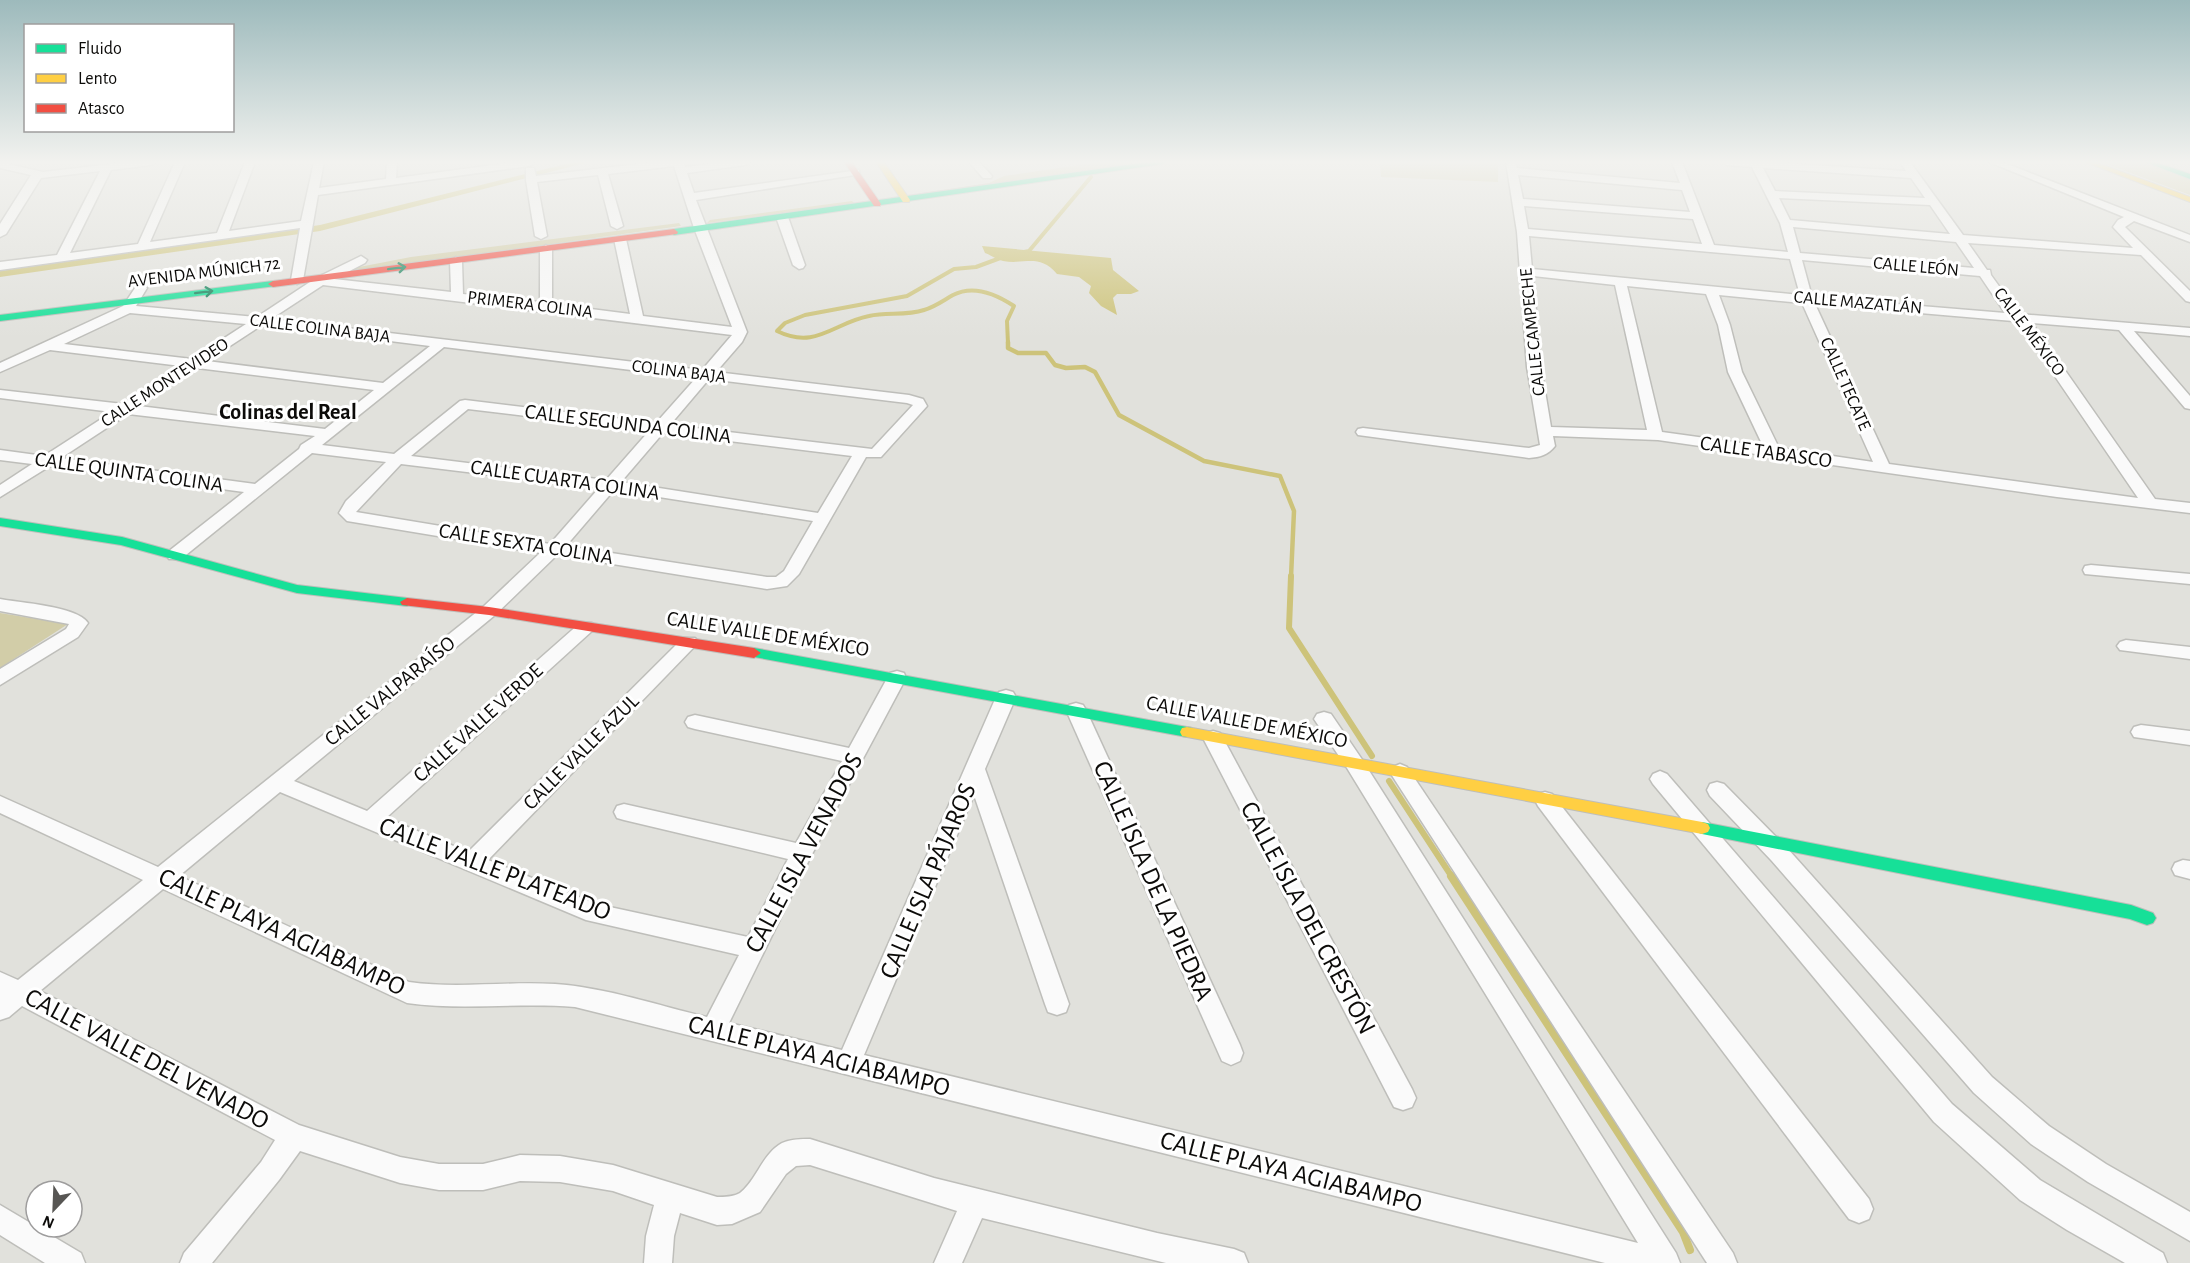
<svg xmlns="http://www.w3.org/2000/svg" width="2190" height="1263" viewBox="0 0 2190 1263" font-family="'Alegreya Sans',sans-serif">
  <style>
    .green { fill: #d2cda8 }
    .water { fill: #cdc37a }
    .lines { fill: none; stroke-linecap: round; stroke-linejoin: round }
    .stream-far3 { stroke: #cdc37a; stroke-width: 4 }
    .stream-far2 { stroke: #cdc37a; stroke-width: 4.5 }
    .stream-far1 { stroke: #cdc37a; stroke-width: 6 }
    .stream { stroke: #cdc37a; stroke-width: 8 }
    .canal { fill: #cdc37a; fill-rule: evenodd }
    .street-casing { stroke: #bebeba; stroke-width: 3 }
    .fast-casing { stroke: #bebeba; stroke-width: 2 }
    .slow-casing { stroke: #bebeba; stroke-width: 2 }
    .jam-casing { stroke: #bebeba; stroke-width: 2 }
    .street { fill: #fafafa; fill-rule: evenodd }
    .fast { fill: #16e098; fill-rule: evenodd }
    .slow { fill: #ffcf43; fill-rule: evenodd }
    .jam { fill: #f24e42; fill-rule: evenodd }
    .oneway { stroke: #128058 }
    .labels { text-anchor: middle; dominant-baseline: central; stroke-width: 6; stroke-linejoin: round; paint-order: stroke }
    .far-street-label { font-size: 18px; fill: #0c0b09; stroke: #fff }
    .street-label { font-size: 21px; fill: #0c0b09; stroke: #fff }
    .neighbourhood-label { font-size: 22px; font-weight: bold; fill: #0c0b09; stroke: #fff }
    .near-street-label { font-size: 26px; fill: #0c0b09; stroke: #fff }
  </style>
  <rect width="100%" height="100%" fill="#e1e1dc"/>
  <g class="green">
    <polygon points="1100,162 1146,162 918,197 911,195 989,183 1004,176"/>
    <polygon points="1380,162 1498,162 1498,182 1381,177"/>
    <polygon points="2101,162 2145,162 2190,178 2190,195"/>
    <polygon points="852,201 854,203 852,204 707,223 710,220"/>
    <polygon points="679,223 681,226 348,272 354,268 411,257"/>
    <polygon points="0,613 68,624 0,668"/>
  </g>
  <path class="water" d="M982,246L1111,258L1113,270L1139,291L1131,294H1117L1113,298L1117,315L1101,306L1089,293L1091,286L1079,277L1057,274C1039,253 1025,265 1003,261C997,260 991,255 985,253Z"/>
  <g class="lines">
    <g class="stream-far3">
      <polyline points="1024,252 1029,251 1091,177"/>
      <path d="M1003,257L976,267L954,269L907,296L805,315L785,323L777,331C816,350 833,323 869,316C887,312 906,316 924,310C935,307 944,300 953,295C974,284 996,294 1014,306L1007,321L1008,344"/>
    </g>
    <polyline class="stream-far2" points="1008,342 1008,348 1018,353 1046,353 1055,365 1066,368 1085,367 1095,372 1119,415 1204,461 1280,476 1294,511 1291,577"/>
    <g class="stream-far1">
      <polyline points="1291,576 1289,628 1372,756"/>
      <polyline points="1389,781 1452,877"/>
    </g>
    <polyline class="stream" points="1451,876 1683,1232 1690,1250"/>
    <polygon class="canal" points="574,162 589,162 320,231 0,277 0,271 320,225"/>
    <g class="street-casing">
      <g id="street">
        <polygon points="0,162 43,172 128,162 156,162 151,165 111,170 70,253 138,244 175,162 185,162 150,242 217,233 245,162 255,162 229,231 301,221 314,162 324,162 319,188 386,179 387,162 397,162 396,178 516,162 534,163 529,166 318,195 303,280 297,284 291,280 300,228 0,270 0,262 57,255 100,171 41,178 6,234 0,237 0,224 31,175 0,168"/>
        <path d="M655,162H683L685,167L725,162H750L745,165L687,173L694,193L859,170V174L855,175L696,200L747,332L742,342L716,372L909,395L923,399L927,406L881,457H866L799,574L787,586L767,589L557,555L495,615L294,781L367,811L580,623H592L595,627L592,631L386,818L468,852L683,638H695L698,642L695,646L488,860L596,904L748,937L788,859L624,820L617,818L614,812L617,806L624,804L796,843L842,761L695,729L688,727L685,722L688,717L695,715L849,748L890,673L897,671L904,673L906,678L811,856L729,1023L842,1050L996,697L999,692L1006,690L1013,692L1016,697L985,769L1069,1004L1066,1012L1057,1015L1048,1012L1045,1004L974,795L864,1055L1638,1243L1347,768L1314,719L1317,714L1324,712L1331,714L1361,758L1676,1253L1680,1263H1605L575,1007C519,1002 463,1011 407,1003L163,889L40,991L299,1125L400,1157L439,1164H483L520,1155L560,1156L613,1165L717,1197C725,1197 733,1197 740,1193C757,1180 762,1154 782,1143C791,1139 801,1139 810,1139L934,1178L1157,1233L1234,1249L1244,1253L1248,1263H1166L982,1218L962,1263H934L957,1211L810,1165L796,1166L786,1174L760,1212L732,1224L717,1225L680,1213L674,1236L672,1263H644L646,1236L654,1205L613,1191L560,1182L520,1181L483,1190H439L400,1183L300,1151L279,1180L212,1263H180L184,1253L261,1162L275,1140L22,1006L9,1017L0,1020V972L18,980L143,880L0,813V796L158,867L483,607L540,553L347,521L339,513L346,501L386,462L312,453L181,559H169L167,555L169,551L244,492L50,466L0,497V485L32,464L0,460V450L44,456L112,412L0,398V390L123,404L181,366L50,350L0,372V363L123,306L137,285L141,284L147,288L136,306L257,317L316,278L361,256L367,260L365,263L334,279L451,292L450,261L456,257L462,261L463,294L540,302V249L546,245L552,249V304L630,314L614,239L620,236L626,239L643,316L732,327L694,228L674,166L608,174L623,226L617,229L611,226L598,175L537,182L547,236L541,239L535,236L526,180V168H534L536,176ZM323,285L732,335L702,370L271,319ZM130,313L246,324L192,359L64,344ZM262,325L430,346L383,383L207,361ZM444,347L696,378L656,423L465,400L460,401L394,454L322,445ZM197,368L374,390L325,429L139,406ZM709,379L907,403L913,405L872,449L670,425ZM468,409L649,431L606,480L411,456ZM128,414L315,436L301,445L299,449L255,484L61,458ZM663,433L852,456L818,513L621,482ZM401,464L599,488L550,544L356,512ZM614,490L813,521L784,571L776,577H767L566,546ZM280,792L586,920L739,955L707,1017C660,1006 603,987 555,984C506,981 458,989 409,982L179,876Z"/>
        <polygon points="969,162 979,162 992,176 991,178 983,178"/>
        <path d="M1506,162H1516L1517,168L1680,183L1672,162H1682L1714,245L1788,252L1780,223L1752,167L1727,165L1722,162H1767L1906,171L1900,162H1910L1963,235L2133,248L2113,227L2118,220L2124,217L1989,162H2002L2190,235V242L2134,221L2125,227L2190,291V302L2186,301L2141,255L1968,243L1987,270H1990L1991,275L2019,314L2190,328V336L2134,331L2190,396V409L2185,408L2119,330L2032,323L2155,499L2190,503V513L2057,497L1658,440L1553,436L1555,446C1548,455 1540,457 1529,458L1358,435L1356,432L1358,429L1363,428L1529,448L1540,445L1527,367L1517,232ZM1763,168L1911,178L1925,198L1775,191ZM1518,175L1682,190L1690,212L1523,199ZM1779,198L1930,205L1950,234L1790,220ZM1524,206L1693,219L1702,244L1528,229ZM1793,227L1956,242L1974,268L1800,253ZM1529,236L1790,259L1800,295L1532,269ZM1802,260L1980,276L2005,313L1812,297ZM1533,276L1615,285L1647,430L1551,427L1541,367ZM1627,286L1706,294L1718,325L1728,372L1763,446L1662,432ZM1719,295L1802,303L1873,462L1779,448L1742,372L1730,325ZM1815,304L2013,321L2022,328L2138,498L1889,464Z"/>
        <polygon points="782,214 788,217 805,265 803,268 799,269 793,265 776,217"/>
        <polygon points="2091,565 2190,574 2190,584 2085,574 2083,570 2085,566"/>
        <path d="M0,599C20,603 77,606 88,623L78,637L0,685V669L66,629L69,624L0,611Z"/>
        <polygon points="2126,640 2190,647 2190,659 2120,650 2117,646 2120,642"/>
        <polygon points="1076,703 1083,705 1086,710 1240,1045 1243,1053 1240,1061 1231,1065 1222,1061 1066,710 1069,705"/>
        <polygon points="2141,725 2190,731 2190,745 2134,737 2131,732 2134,727"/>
        <polygon points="1213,731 1220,733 1223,738 1412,1089 1416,1098 1412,1107 1403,1110 1394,1107 1203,738 1206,733"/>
        <polygon points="1400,764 1407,767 1733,1253 1737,1263 1707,1263 1393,777 1390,772 1393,767"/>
        <polygon points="1660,771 1667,774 1952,1104 2040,1180 2163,1253 2167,1263 2125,1263 2067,1230 2020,1200 1934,1122 1653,784 1650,779 1653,774"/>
        <polygon points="1717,782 1724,784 1787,848 1992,1077 2049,1126 2106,1164 2190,1212 2190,1241 2088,1182 2031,1144 1974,1093 1771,860 1710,796 1707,790 1710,784"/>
        <polygon points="1545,792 1552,794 1869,1199 1873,1209 1869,1219 1859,1223 1849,1219 1538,806 1535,800 1538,794"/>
        <polygon points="2183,860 2190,861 2190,879 2175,875 2172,869 2175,863"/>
        <polygon points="0,1205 81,1253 85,1263 45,1263 0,1235"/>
      </g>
    </g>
    <g class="fast-casing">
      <g id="fast">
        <polygon points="1148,162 1166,162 1162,164 674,235 670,232 674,229"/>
        <polygon points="2145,162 2155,162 2190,174 2190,179"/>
        <polygon points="273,281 278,284 276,286 0,321 0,315"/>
        <polygon points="0,518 122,537 297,585 407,598 414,602 407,606 297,593 121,545 0,526"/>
        <polygon points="754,648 1187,727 1192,728 1194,732 1192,736 1187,737 749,656 747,653"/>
        <polygon points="1702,822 2131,905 2153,913 2156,918 2153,923 2147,925 2130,919 1702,834 1696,832 1694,828 1696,824"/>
      </g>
    </g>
    <g class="slow-casing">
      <g id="slow">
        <polygon points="876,162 884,162 910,200 909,202 903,202"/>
        <polygon points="2085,162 2095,162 2190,197 2190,202"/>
        <polygon points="1187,727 1702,822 1708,824 1710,828 1708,832 1702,834 1187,737 1182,736 1180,732 1182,728"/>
      </g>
    </g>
    <g class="jam-casing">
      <g id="jam">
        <polygon points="844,162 852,162 881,204 880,206 874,206"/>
        <polygon points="674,229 678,232 677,234 273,287 268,284 273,281"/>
        <polygon points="407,598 489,607 754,648 761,653 754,658 489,615 402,605 400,602"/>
      </g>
    </g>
    <use href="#street" class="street"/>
    <use href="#fast" class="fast"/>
    <use href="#slow" class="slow"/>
    <use href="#jam" class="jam"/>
  </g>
  <defs><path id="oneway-shaft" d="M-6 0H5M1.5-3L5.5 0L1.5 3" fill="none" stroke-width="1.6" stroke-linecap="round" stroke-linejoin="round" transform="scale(1.5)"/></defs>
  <g class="oneway">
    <use href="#oneway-shaft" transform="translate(397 268) rotate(-7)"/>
    <use href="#oneway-shaft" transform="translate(204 292) rotate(-7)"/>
  </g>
  <linearGradient id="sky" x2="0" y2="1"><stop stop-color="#9dbabc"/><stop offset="0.48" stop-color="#f2f2ef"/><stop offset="1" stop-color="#f2f2ef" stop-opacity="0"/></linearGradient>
  <rect width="2190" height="338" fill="url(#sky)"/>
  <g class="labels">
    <g class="far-street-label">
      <text transform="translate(1916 267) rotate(5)">CALLE LEÓN</text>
      <text transform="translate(204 273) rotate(-7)">AVENIDA MÚNICH 72</text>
      <text transform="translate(1858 303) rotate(5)">CALLE MAZATLÁN</text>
      <text transform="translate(530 305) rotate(7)">PRIMERA COLINA</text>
      <text transform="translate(320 329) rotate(7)">CALLE COLINA BAJA</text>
      <text transform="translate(1533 332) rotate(-96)">CALLE CAMPECHE</text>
      <text transform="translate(2029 332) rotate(53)">CALLE MÉXICO</text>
      <text transform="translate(679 372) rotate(7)">COLINA BAJA</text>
      <text transform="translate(165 383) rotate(-33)">CALLE MONTEVIDEO</text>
      <text transform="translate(1845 384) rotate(66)">CALLE TECATE</text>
    </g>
    <g class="street-label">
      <text transform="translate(628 424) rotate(7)">CALLE SEGUNDA COLINA</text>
      <text transform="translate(1766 452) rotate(8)">CALLE TABASCO</text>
      <text transform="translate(129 472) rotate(8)">CALLE QUINTA COLINA</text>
      <text transform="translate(565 480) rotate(8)">CALLE CUARTA COLINA</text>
      <text transform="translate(526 544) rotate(9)">CALLE SEXTA COLINA</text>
      <text transform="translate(768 634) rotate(9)">CALLE VALLE DE MÉXICO</text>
      <text transform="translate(390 691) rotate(-39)">CALLE VALPARAÍSO</text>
      <text transform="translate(1247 722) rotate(11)">CALLE VALLE DE MÉXICO</text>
      <text transform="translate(478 723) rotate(-42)">CALLE VALLE VERDE</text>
      <text transform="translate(581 752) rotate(-45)">CALLE VALLE AZUL</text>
    </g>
    <g class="neighbourhood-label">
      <text x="288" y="412">Colinas del Real</text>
    </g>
    <g class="near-street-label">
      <text transform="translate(804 853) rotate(-62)">CALLE ISLA VENADOS</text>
      <text transform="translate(495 869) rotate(21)">CALLE VALLE PLATEADO</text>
      <text transform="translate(928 881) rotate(-67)">CALLE ISLA PÁJAROS</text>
      <text transform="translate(1153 881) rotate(66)">CALLE ISLA DE LA PIEDRA</text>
      <text transform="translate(1308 918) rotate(62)">CALLE ISLA DEL CRESTÓN</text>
      <text transform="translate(282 932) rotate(25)">CALLE PLAYA AGIABAMPO</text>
      <text transform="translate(819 1056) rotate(14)">CALLE PLAYA AGIABAMPO</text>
      <text transform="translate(147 1059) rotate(28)">CALLE VALLE DEL VENADO</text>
      <text transform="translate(1291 1172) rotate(14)">CALLE PLAYA AGIABAMPO</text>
    </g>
  </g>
  <rect x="24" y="24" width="210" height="108" fill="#ffffff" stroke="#9e9d9d" stroke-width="1.5"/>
  <rect x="36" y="44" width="30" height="9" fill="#16e098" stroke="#9e9d9d" stroke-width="1.5"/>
  <text x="78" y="54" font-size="18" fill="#0c0b09">Fluido</text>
  <rect x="36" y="74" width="30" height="9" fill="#ffcf43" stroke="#9e9d9d" stroke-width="1.5"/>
  <text x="78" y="84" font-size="18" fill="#0c0b09">Lento</text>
  <rect x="36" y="104" width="30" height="9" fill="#f24e42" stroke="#9e9d9d" stroke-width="1.5"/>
  <text x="78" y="114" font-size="18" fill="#0c0b09">Atasco</text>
  <g transform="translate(54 1209) rotate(203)"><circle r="28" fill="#ffffff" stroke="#9e9d9d" stroke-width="1.5"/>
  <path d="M0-4.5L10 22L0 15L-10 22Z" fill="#575653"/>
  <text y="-9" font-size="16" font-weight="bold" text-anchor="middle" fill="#0c0b09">N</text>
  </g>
</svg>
